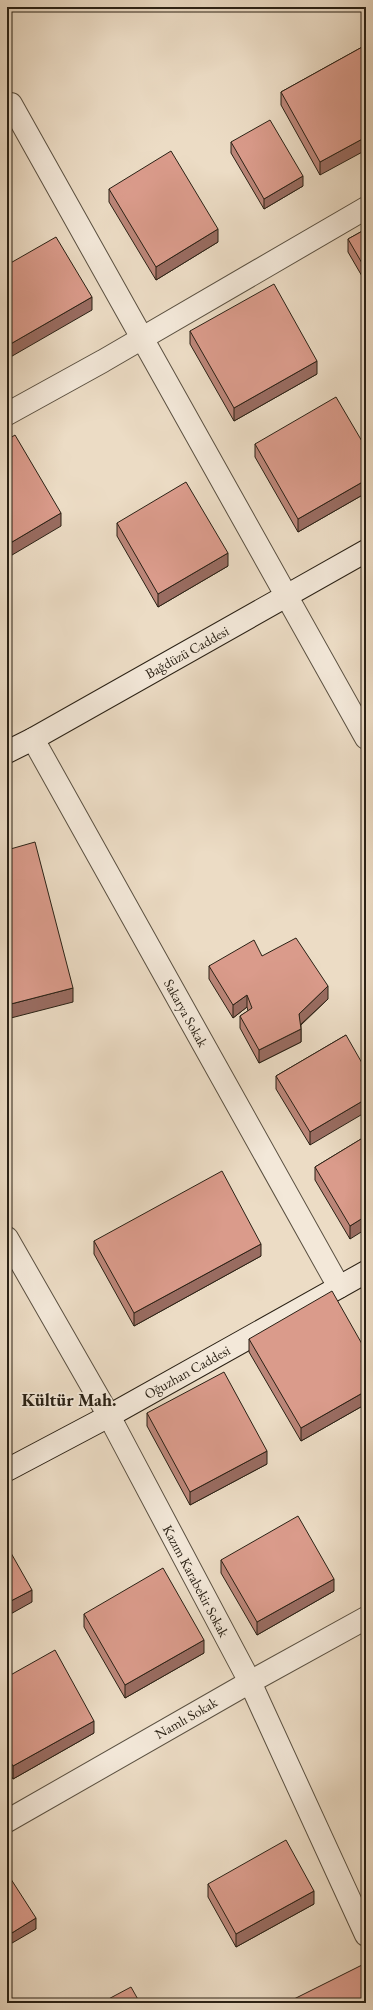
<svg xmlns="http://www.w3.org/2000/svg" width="373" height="2010" viewBox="0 0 373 2010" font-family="'EB Garamond',serif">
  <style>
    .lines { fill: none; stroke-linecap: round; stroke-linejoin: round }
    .street-casing { stroke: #5a5041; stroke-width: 24 }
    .secondary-casing { stroke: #2a2115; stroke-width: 24 }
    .street { stroke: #f3e8d9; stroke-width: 22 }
    .secondary { stroke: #f3e8d9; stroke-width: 22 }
    .wall { fill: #bb8578; stroke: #2a2115 }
    .shaded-wall { fill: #996c61; stroke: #2a2115 }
    .building { fill: #da9b8b; stroke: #2a2115 }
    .labels { text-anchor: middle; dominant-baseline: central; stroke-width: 3.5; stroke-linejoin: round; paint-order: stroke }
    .street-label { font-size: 14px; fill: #2a2115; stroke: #f3e8d9 }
    .district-label { font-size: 18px; font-weight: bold; fill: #2a2115; stroke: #f3e8d9 }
  </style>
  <rect width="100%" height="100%" fill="#ecdcc5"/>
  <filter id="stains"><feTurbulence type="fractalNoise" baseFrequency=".005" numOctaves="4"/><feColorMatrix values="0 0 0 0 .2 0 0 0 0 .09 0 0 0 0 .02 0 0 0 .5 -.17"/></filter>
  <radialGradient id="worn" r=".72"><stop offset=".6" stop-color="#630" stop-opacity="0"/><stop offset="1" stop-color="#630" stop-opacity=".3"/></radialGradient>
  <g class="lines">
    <g class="street-casing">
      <g id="street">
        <polyline points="11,104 366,738"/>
        <polyline points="7,414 103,361 366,208"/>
        <polyline points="33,739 339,1287"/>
        <polyline points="7,1238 109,1416 250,1682 366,1935"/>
        <polyline points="7,1821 250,1682 366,1618"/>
      </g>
    </g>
    <g class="secondary-casing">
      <g id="secondary">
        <polyline points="7,752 33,739 366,551"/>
        <polyline points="7,1470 109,1416 366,1272"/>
      </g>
    </g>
    <use href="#street" class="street"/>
    <use href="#secondary" class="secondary"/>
  </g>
  <g class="wall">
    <polygon points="364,46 320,175 281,105 281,92"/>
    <polygon points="231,142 303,186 264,209 231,153"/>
    <polygon points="109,189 218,242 156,280 109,202"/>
    <polygon points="366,229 366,283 348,252 348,239"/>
    <polygon points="190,331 317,374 234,421 190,344"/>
    <polygon points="255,444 366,448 366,493 298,532 255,457"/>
    <polygon points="117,523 228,566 158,607 117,536"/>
    <polygon points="262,956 328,999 301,1025 301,1042 259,1063 240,1028 240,1016 248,1011 247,1007 233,1018 209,979 209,966"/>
    <polygon points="346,1035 310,1145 276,1089 276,1076"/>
    <polygon points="366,1136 350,1239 315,1180 315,1167"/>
    <polygon points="94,1241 261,1256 134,1326 94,1254"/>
    <polygon points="249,1339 366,1351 366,1404 301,1441 249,1352"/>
    <polygon points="147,1413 267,1464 190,1505 147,1426"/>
    <polygon points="221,1560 334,1591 257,1635 221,1573"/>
    <polygon points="84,1614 204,1653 125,1698 84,1627"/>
    <polygon points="7,1677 94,1733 13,1779 7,1769"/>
    <polygon points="208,1884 314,1904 236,1947 208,1897"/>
  </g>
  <g class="shaded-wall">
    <polygon points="366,137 366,150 320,175 320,162"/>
    <polygon points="303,176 303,186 264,209 264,199"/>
    <polygon points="218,229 218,242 156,280 156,267"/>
    <polygon points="92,297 92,310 7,359 7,346"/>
    <polygon points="317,361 317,374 234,421 234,408"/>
    <polygon points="366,480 366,493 298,532 298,519"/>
    <polygon points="61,513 61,526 7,558 7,545"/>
    <polygon points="228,553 228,566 158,607 158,594"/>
    <polygon points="328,986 328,999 299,1026 299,1014"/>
    <polygon points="73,988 73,1002 7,1019 7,1005"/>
    <polygon points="247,995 247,1007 233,1018 233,1005"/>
    <polygon points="301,1029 301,1042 259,1063 259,1050"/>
    <polygon points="366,1099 366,1112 310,1145 310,1132"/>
    <polygon points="366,1216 366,1229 350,1239 350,1226"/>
    <polygon points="261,1244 261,1256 134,1326 134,1313"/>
    <polygon points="366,1391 366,1404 301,1441 301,1428"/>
    <polygon points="267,1451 267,1464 190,1505 190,1492"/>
    <polygon points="334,1579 334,1591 257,1635 257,1622"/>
    <polygon points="32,1590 32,1602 7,1616 7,1603"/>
    <polygon points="204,1640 204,1653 125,1698 125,1685"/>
    <polygon points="94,1721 94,1733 13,1779 13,1766"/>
    <polygon points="314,1891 314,1904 236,1947 236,1934"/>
    <polygon points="36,1918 36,1929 7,1946 7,1936"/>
  </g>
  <g class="building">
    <polygon points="364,46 366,49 366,137 320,162 281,92"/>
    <polygon points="270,120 303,176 264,199 231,142"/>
    <polygon points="171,151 218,229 156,267 109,189"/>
    <polygon points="366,229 366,270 348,239"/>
    <polygon points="56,237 92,297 7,346 7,265"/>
    <polygon points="274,284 317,361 234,408 190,331"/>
    <polygon points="336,397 366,448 366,480 298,519 255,444"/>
    <polygon points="15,435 61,513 7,545 7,440"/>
    <polygon points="186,482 228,553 158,594 117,523"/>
    <polygon points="35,842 73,988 7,1005 7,850"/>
    <polygon points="296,938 328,986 299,1014 301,1029 259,1050 240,1016 252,1008 247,995 233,1005 209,966 254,940 262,956"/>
    <polygon points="346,1035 366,1070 366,1099 310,1132 276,1076"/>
    <polygon points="366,1136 366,1216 350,1226 315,1167"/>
    <polygon points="222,1171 261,1244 134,1313 94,1241"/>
    <polygon points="332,1291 366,1351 366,1391 301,1428 249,1339"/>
    <polygon points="224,1372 267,1451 190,1492 147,1413"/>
    <polygon points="298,1516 334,1579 257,1622 221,1560"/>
    <polygon points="7,1546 32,1590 7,1603"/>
    <polygon points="163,1568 204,1640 125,1685 84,1614"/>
    <polygon points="55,1650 94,1721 13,1766 7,1756 7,1677"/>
    <polygon points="286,1840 314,1891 236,1934 208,1884"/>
    <polygon points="7,1873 36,1918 7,1936"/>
    <polygon points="366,1963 366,2003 286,2003"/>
    <polygon points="131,1987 140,2003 101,2003"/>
  </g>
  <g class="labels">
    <g class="street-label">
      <text transform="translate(187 652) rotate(-29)">Bağdüzü Caddesi</text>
      <text transform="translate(186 1013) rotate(61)">Sakarya Sokak</text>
      <text transform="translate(187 1372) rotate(-29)">Oğuzhan Caddesi</text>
      <text transform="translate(196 1581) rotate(62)">Kazım Karabekir Sokak</text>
      <text transform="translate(186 1718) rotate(-30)">Namlı Sokak</text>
    </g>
    <g class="district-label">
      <text x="69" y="1399">Kültür Mah.</text>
    </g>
  </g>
  <rect width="373" height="2010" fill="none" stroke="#ecdcc5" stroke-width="24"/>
  <rect x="8" y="8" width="357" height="1994" fill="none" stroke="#2a2115" stroke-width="2"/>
  <rect x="12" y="12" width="349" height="1986" fill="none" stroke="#2a2115"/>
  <rect width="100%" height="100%" filter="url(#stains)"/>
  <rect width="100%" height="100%" fill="url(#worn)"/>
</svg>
